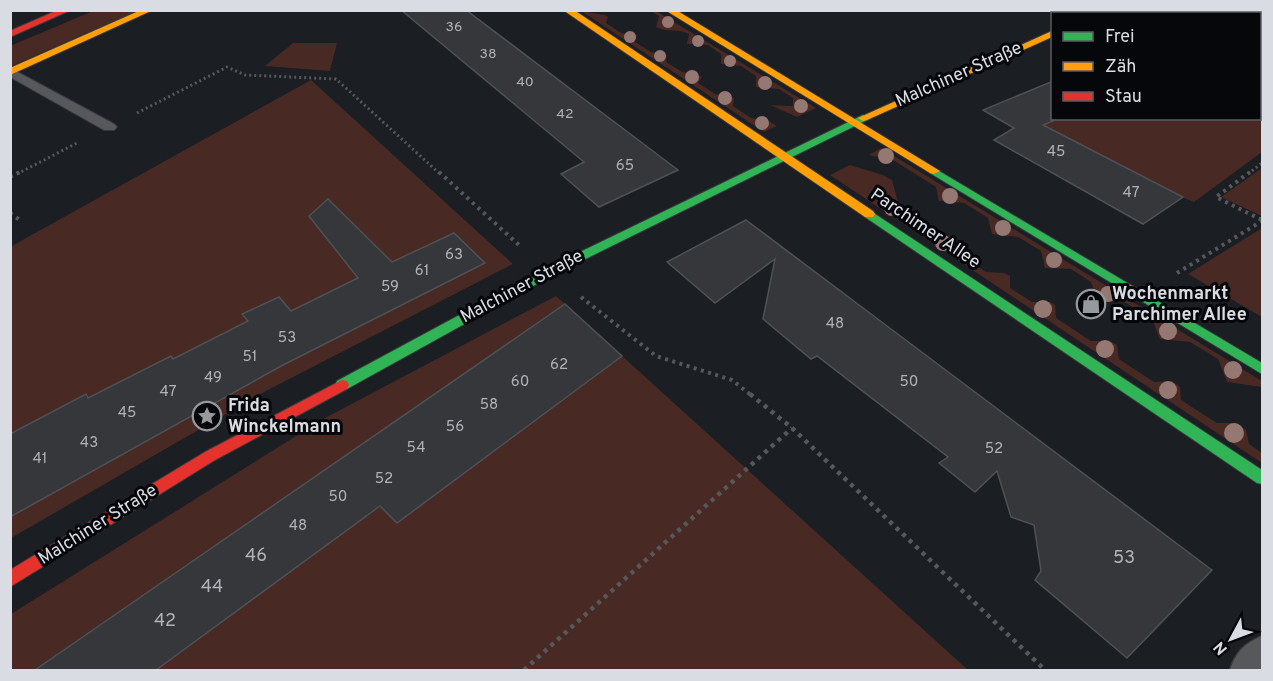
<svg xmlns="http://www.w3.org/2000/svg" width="1273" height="681" viewBox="0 0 1273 681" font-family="Overpass,sans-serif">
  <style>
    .green { fill: #482923 }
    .building { fill: #35373b; stroke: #4e5155; stroke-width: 1.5 }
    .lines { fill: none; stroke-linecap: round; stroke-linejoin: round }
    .lane-casing { stroke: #383a3e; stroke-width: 2 }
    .street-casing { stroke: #383a3e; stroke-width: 3 }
    .fast-casing { stroke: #383a3e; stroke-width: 2 }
    .slow-casing { stroke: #383a3e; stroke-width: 2 }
    .jam-casing { stroke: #383a3e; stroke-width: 2 }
    .path-far2 { stroke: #56585b; stroke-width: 3; stroke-dasharray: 2 3; stroke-linecap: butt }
    .path-far1 { stroke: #56585b; stroke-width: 4; stroke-dasharray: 3 4.5; stroke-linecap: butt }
    .path { stroke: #56585b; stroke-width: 4.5; stroke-dasharray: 4 5; stroke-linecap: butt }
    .lane { fill: #56585b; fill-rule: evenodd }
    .street { fill: #56585b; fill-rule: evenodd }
    .fast { fill: #30b455; fill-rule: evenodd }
    .slow { fill: #ff9f0a; fill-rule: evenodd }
    .jam { fill: #e5322d; fill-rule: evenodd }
    .tree { fill: #967872 }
    .labels { text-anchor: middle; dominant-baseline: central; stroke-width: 6; stroke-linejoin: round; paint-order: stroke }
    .far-number-label { font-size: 14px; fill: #b0b3b8 }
    .number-label { font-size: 15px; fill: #b0b3b8 }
    .street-label { font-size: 18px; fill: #d9dce2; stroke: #05070b }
    .poi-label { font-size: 18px; font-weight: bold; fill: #d9dce2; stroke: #05070b; text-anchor: start }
    .near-number-label { font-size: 18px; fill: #b0b3b8 }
  </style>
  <rect width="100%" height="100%" fill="#1b1e22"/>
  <g class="green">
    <polygon points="93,11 137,11 11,66 10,46"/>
    <polygon points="581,11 605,15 608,17 606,23 621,33 637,35 635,42 651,52 667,55 666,62 682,72 695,73 702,77 698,83 715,94 734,98 733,106 751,118 769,121 777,126 764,132"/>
    <path d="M639,11H656L816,108L797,117L770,105L793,106V98L779,89L756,87V76L741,66L721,64V54L708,45L687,44L689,34C679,28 667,33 656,27L659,16L651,11Z"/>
    <polygon points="1262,26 1262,152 1194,202 1163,189 1087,147 1085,148 1040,127 1058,118 1260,118 1260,27"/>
    <polygon points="293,43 337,43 330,71 265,66"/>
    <polygon points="311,80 513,264 266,391 11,538 10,247"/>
    <polygon points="881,148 1262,381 1262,387 1227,382 1218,359 1190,342 1160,339 1152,319 1126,303 1098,300 1091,282 1071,269 1045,268 1041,251 1018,237 992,234 988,218 964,203 939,201 936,187 893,160 869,155"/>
    <polygon points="850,165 883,175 892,180 902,217 932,237 949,236 956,240 955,252 986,272 1004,273 1010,276 1010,288 1032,302 1050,302 1055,305 1056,318 1091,341 1110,341 1117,345 1119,359 1154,382 1172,381 1180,387 1181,400 1217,423 1236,423 1246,430 1249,444 1262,453 1262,463 830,175"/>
    <polygon points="1262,168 1262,216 1221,197"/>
    <polygon points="1262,228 1262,317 1188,274"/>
    <polygon points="556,296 968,670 11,670 11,614 325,418"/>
  </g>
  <g class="building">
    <polygon points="401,10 466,10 678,170 599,207 561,174 584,162"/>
    <polygon points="1053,81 1053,121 1043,125 1183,197 1143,224 994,140 1014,128 983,110"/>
    <polygon points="328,199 392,262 454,233 485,263 283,365 10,517 10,434 86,394 88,398 171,356 173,359 248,321 242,314 279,297 291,311 358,278 309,216"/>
    <polygon points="746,220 895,332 1212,570 1127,658 1035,580 1041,571 1034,525 1011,517 997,471 975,492 939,463 948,457 817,356 811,359 763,319 775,259 715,303 667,262"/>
    <polygon points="565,304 622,356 397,523 380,506 156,670 35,670"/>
  </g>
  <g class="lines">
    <g class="lane-casing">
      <polygon id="lane" points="10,68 114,124 117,127 114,130 104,130 10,77"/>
    </g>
    <g class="street-casing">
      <g id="street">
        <polygon points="1096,10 1122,10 1120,14 1094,14"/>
        <path d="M1262,636V670H1230C1236,652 1244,644 1262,636Z"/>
      </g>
    </g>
    <g class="fast-casing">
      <g id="fast">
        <polygon points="863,115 868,118 867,120 553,275 347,389 337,389 335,385 337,381 545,269"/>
        <polygon points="934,168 1262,363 1262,374 930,173 928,171"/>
        <polygon points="869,210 1262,470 1262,484 1257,483 865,217 863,214 865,211"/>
      </g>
    </g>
    <g class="slow-casing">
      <g id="slow">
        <polygon points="141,10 153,10 10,75 10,68"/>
        <polygon points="563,10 574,10 873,211 875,214 873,217 865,217"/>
        <polygon points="665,10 676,10 940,171 934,174 930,173"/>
        <polygon points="1052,31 1052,37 867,120 863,121 858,118"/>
      </g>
    </g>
    <g class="jam-casing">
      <g id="jam">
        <polygon points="58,10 71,10 10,37 10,31"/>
        <polygon points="342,380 347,381 349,385 347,389 215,460 10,587 10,570 205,452"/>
      </g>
    </g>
    <g class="path-far2">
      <polyline points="137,113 227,67 245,75 336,79 440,174"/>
      <polyline points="17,174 77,143"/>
      <polyline points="1248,174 1262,163"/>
    </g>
    <g class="path-far1">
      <polyline points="439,172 520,246"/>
      <polyline points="1250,172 1216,197 1262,220"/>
      <polyline points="10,177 20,172"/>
      <polyline points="10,213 20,220"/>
      <polyline points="1177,273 1262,221"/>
      <polyline points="581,297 656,356 732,380 752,396"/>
    </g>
    <g class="path">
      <polyline points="750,394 792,428 1045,670"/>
      <polyline points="524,670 792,428"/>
    </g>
    <use href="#lane" class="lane"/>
    <use href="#street" class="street"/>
    <use href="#fast" class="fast"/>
    <use href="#slow" class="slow"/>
    <use href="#jam" class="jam"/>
  </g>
  <g class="tree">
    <circle cx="668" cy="22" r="6"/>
    <circle cx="630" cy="37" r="6"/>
    <circle cx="698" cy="41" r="6"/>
    <circle cx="660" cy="56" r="6"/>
    <circle cx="730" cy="61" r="6"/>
    <circle cx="692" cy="77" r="7"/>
    <circle cx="765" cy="83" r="7"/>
    <circle cx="725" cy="98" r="7"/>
    <circle cx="801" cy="106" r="7"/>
    <circle cx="762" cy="123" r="7"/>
    <circle cx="886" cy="156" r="8"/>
    <circle cx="950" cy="196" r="8"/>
    <circle cx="892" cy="208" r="8"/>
    <circle cx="1003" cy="228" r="8"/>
    <circle cx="943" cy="243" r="8"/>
    <circle cx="1054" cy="260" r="8"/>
    <circle cx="1108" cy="294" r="8"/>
    <circle cx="1043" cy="309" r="9"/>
    <circle cx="1168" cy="331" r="9"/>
    <circle cx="1105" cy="349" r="9"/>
    <circle cx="1233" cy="370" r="9"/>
    <circle cx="1168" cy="390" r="9"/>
    <circle cx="1234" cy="433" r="10"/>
  </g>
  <defs>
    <g id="shop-ring" transform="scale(1.5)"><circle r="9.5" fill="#05070b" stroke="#969a9f" stroke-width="1.5"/><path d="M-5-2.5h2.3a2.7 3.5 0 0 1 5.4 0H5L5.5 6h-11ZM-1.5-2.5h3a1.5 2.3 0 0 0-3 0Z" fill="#969a9f"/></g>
    <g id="sight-ring" transform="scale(1.5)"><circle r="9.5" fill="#05070b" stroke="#969a9f" stroke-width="1.5"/><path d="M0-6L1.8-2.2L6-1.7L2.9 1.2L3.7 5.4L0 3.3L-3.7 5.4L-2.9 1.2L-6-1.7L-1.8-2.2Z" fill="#969a9f"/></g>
  </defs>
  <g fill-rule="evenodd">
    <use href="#shop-ring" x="1091" y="304"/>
    <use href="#sight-ring" x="207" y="416"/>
  </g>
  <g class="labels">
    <g class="far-number-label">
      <text x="454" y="27">36</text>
      <text x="488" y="54">38</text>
      <text x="525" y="82">40</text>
      <text x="565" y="114">42</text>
    </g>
    <g class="number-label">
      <text x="1056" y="152">45</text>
      <text x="625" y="166">65</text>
      <text x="1131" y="193">47</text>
      <text x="454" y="255">63</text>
      <text x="422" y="271">61</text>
      <text x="390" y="287">59</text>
      <text x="835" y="324">48</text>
      <text x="287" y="338">53</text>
      <text x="250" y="357">51</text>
      <text x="559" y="365">62</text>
      <text x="213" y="378">49</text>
      <text x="520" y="382">60</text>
      <text x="909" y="382">50</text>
      <text x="168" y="392">47</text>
      <text x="489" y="405">58</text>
      <text x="127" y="413">45</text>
      <text x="455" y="427">56</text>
      <text x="89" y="443">43</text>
      <text x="416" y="448">54</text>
      <text x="994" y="449">52</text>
      <text x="40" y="459">41</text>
      <text x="384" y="479">52</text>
      <text x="338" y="497">50</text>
      <text x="298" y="526">48</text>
    </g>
    <g class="street-label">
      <text transform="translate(959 75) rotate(-24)">Malchiner Straße</text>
      <text transform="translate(925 229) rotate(34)">Parchimer Allee</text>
      <text transform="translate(522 287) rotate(-28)">Malchiner Straße</text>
      <text transform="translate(98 525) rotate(-32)">Malchiner Straße</text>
    </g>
    <g class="poi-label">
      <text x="1112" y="294">Wochenmarkt<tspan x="1112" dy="21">Parchimer Allee</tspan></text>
      <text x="228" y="406">Frida<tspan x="228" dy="21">Winckelmann</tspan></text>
    </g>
    <g class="near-number-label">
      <text x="256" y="556">46</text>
      <text x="1124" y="558">53</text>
      <text x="212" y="587">44</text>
      <text x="165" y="621">42</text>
    </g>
  </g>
  <rect width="1273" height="681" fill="none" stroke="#d9dce2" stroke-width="24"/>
  <rect x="1051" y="12" width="210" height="108" fill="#05070b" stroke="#5a5c61" stroke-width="1.5"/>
  <rect x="1063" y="32" width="30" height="9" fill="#30b455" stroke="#5a5c61" stroke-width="1.5"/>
  <text x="1105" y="42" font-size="18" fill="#d9dce2">Frei</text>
  <rect x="1063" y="62" width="30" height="9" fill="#ff9f0a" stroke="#5a5c61" stroke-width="1.5"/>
  <text x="1105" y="72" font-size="18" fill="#d9dce2">Zäh</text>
  <rect x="1063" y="92" width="30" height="9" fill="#e5322d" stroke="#5a5c61" stroke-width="1.5"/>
  <text x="1105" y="102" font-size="18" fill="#d9dce2">Stau</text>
  <g transform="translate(1231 639) rotate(229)" stroke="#05070b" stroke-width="4.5" paint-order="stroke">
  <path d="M0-4.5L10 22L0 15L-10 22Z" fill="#d9dce2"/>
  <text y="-9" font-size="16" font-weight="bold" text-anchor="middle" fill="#d9dce2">N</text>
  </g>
</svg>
